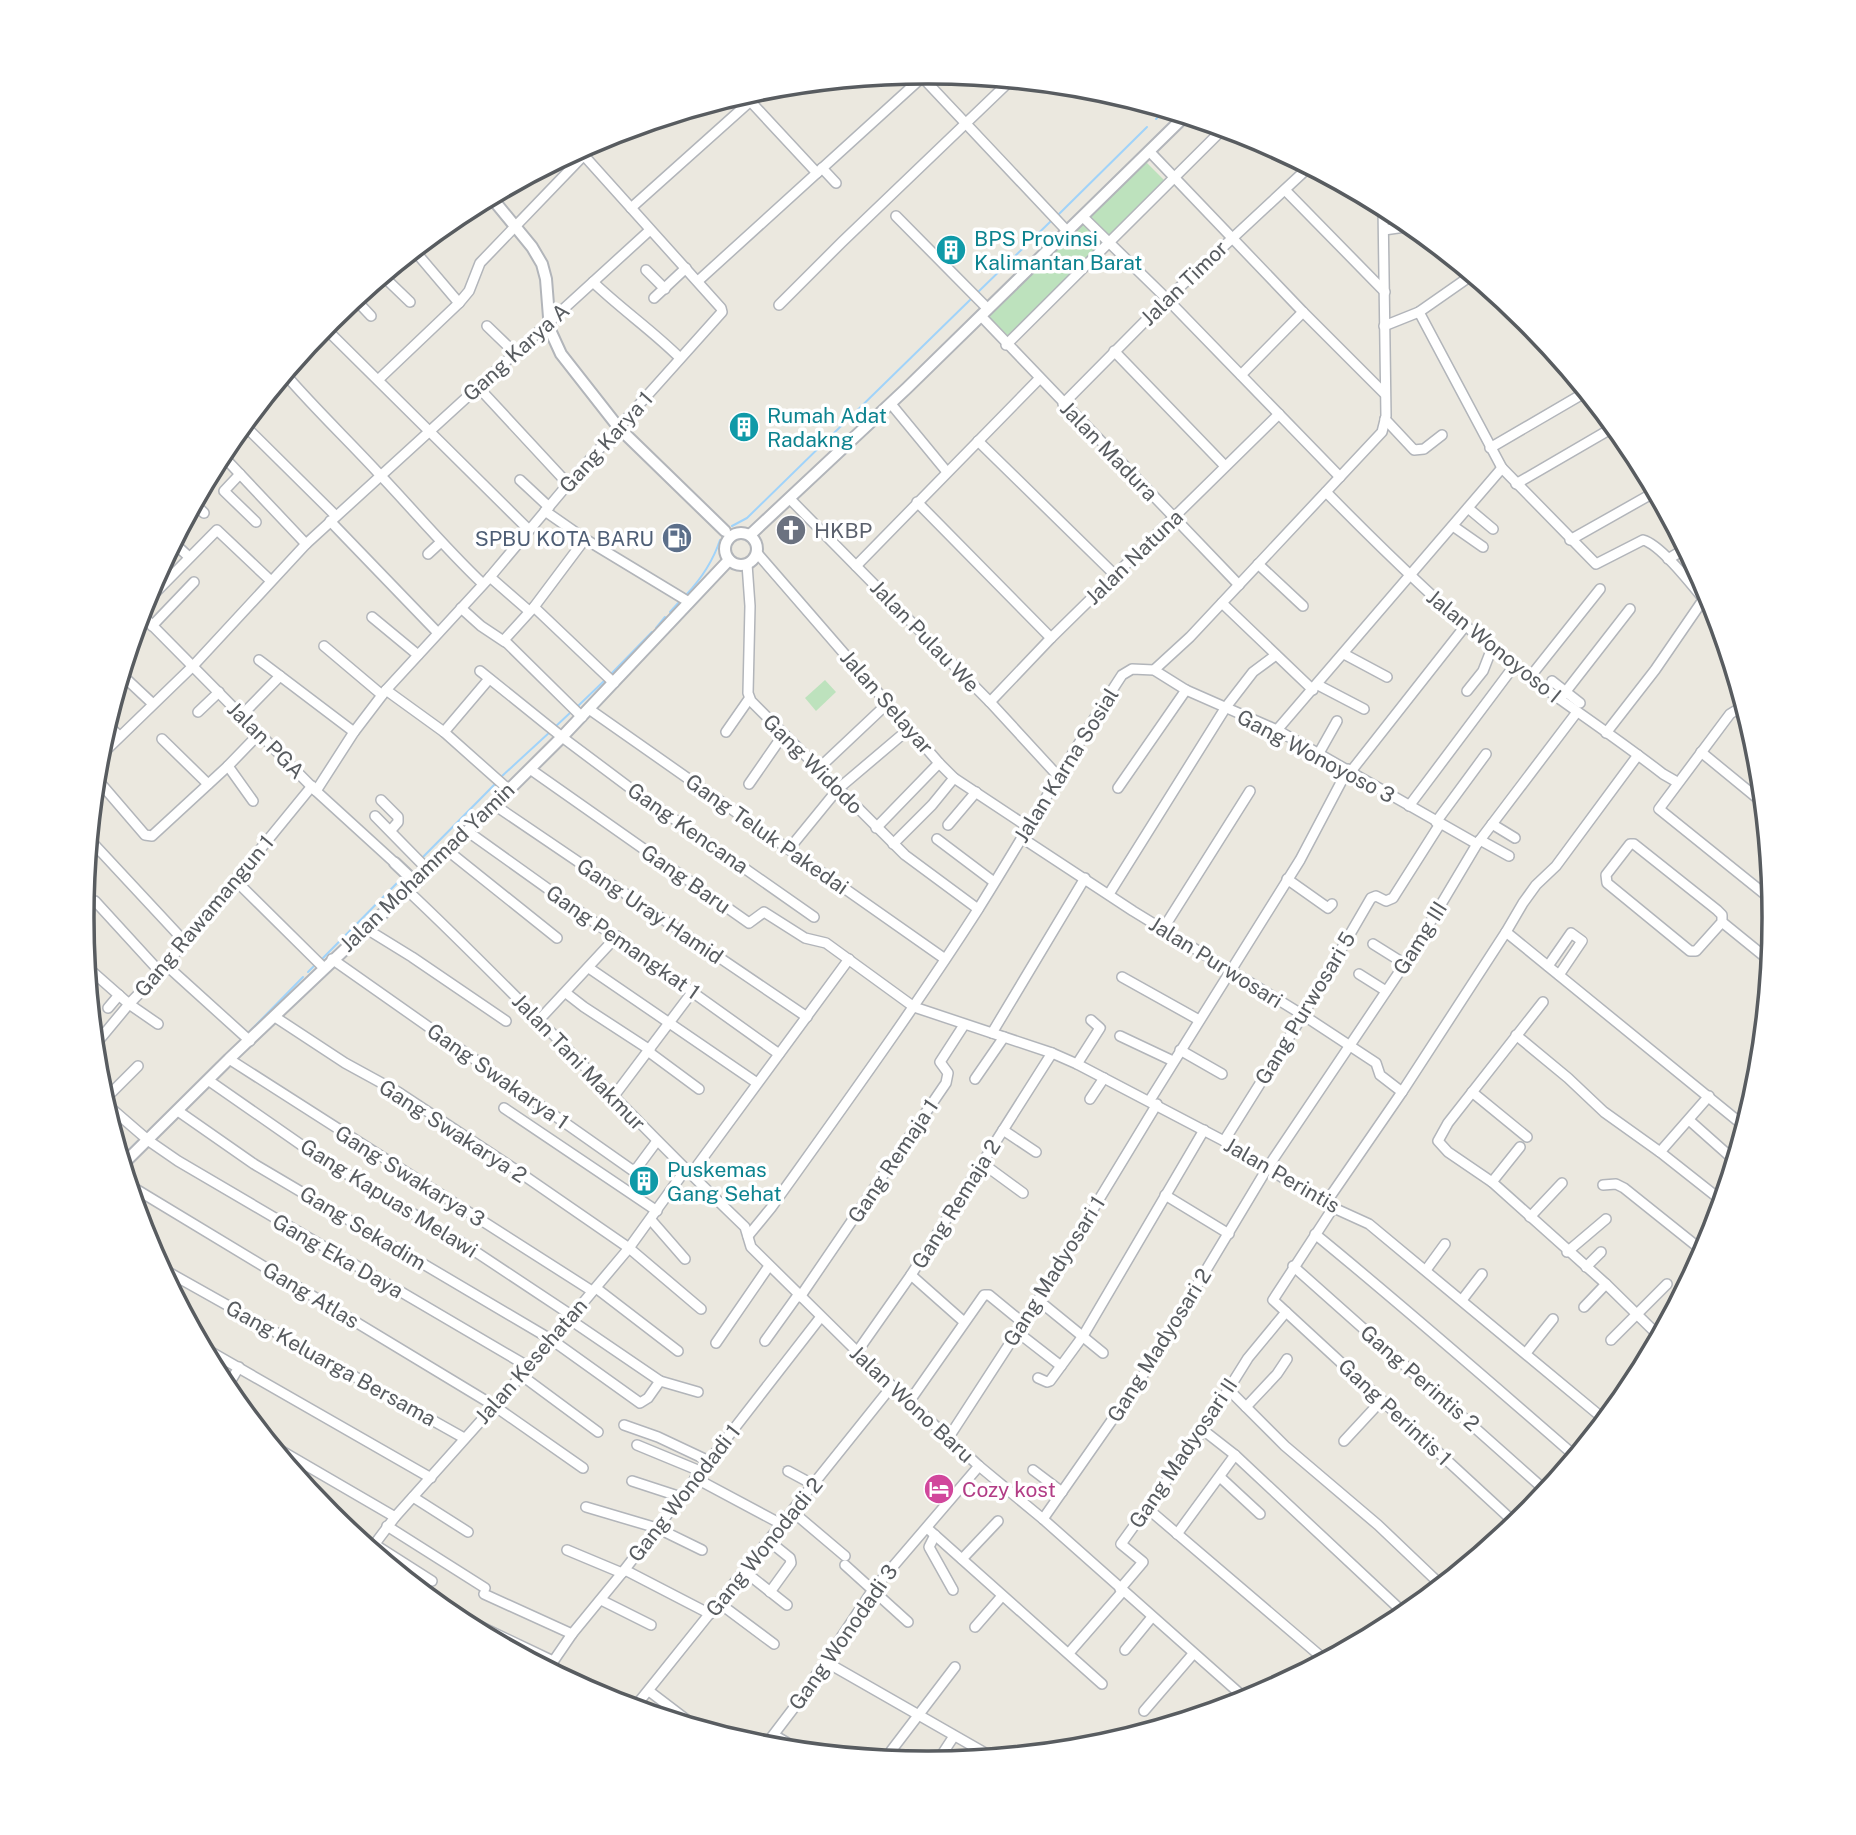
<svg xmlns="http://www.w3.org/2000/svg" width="1856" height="1835" viewBox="0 0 1856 1835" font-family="'Public Sans',sans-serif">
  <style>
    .green { fill: #bde2bd }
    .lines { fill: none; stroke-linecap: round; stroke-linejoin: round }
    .stream { stroke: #a0d3fa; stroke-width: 2 }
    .minor-casing { stroke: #b2b5ba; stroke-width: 12 }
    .tertiary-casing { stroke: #b2b5ba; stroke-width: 14 }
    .minor { stroke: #fff; stroke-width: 9 }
    .tertiary { stroke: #fff; stroke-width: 10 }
    .labels { text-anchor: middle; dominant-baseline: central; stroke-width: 7; stroke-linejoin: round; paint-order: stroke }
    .culture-label { font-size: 21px; fill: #0d838f; stroke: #fff; text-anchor: start }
    .street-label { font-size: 21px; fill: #585c60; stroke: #fff }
    .worship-label { font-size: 21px; fill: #5b616d; stroke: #fff; text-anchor: start }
    .service-label { font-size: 21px; fill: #4e5e75; stroke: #fff; text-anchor: end }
    .hotel-label { font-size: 21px; fill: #b23c85; stroke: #fff; text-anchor: start }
    .rim { fill: none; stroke: #585c60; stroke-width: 3.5 }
  </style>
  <rect width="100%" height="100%" fill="#ebe8df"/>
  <g class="green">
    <polygon points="1145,161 1167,183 1010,338 988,316"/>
    <polygon points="825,680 836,692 816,711 805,698"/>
  </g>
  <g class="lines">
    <g class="stream">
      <polyline points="1156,119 1165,110"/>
      <polyline points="1059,214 1147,127"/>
      <polyline points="976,294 1051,221"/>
      <polyline points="732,526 747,518 972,298"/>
      <path d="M686,595C702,578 713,561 720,540"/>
      <polyline points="670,612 680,601"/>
      <polyline points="656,628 665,617"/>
      <polyline points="611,674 652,632"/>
      <polyline points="578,706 604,681"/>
      <polyline points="555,727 571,712"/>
      <polyline points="501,777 551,731"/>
      <polyline points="423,857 495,784"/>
      <polyline points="322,959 404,876"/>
      <polyline points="308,972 315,965"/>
      <polyline points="249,1032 303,977"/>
      <polyline points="148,1132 158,1122"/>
      <polyline points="121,1158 139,1140"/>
    </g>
    <g class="minor-casing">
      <g id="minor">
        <polyline points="922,77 1068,232"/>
        <polyline points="751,102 817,173"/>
        <polyline points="1149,151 1303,312 1384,393"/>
        <polyline points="822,168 836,183"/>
        <polyline points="1285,190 1385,292"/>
        <polyline points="631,208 765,88"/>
        <polyline points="896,216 988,309"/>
        <polyline points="1083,217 1167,299 1340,477"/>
        <polyline points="1384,230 1412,226"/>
        <polyline points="414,250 459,303"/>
        <polyline points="646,270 665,289"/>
        <polyline points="383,276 410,302"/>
        <polyline points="698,281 928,72"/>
        <path d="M593,282C621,309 653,331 680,358"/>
        <polyline points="654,298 686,268"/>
        <polyline points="355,299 371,316"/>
        <polyline points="779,305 842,242 1011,80"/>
        <path d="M1419,312L1502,468L1596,564L1643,540C1663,545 1701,597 1716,614"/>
        <polyline points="981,316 1239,585"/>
        <polyline points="487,326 516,354"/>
        <polyline points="1384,326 1419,312 1472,275"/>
        <polyline points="324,327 529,530"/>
        <polyline points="1006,345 1224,128"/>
        <polyline points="1114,351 1225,466"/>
        <path d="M285,374C316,410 350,442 382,477C416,513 447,550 483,584"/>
        <polyline points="1241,375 1303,312"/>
        <polyline points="378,380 459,303 469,291 480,263 584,155"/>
        <polyline points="479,388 568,484"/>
        <polyline points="891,404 947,472"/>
        <polyline points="1063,404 1167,299 1309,167"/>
        <polyline points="1385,419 1414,450 1424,449 1442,435"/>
        <polyline points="244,425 336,516"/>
        <polyline points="978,441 1115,575"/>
        <polyline points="1490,448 1586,392"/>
        <polyline points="221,454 306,544"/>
        <polyline points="240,474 224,491 256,522"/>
        <polyline points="520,480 549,507"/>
        <polyline points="1516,484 1614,427"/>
        <path d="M1326,492C1380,547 1435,601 1494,650C1549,694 1608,731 1663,774L1677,782"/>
        <polyline points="790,499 990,702 1058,776"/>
        <polyline points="917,502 1051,638"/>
        <polyline points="195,504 204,513"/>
        <polyline points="1468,508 1493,529"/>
        <polyline points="545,511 585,539 689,602"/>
        <polyline points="330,521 438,633"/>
        <polyline points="1453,526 1483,547"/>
        <polyline points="1570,540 1655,492"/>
        <polyline points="174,543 189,557"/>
        <polyline points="757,553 939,763 954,778 1028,827"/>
        <polyline points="428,554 441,542"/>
        <polyline points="1668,559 1685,549"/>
        <polyline points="747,564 750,606 748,693 751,701 905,855 978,909"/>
        <polyline points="1258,564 1303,606"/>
        <polyline points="856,566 1039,379"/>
        <polyline points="490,577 529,611"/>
        <polyline points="1222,603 1313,690"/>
        <polyline points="143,605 217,530 271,581"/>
        <polyline points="534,607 614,683"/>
        <polyline points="461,608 481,626 505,642"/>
        <polyline points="141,614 316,791 395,863"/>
        <polyline points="372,617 418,655"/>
        <polyline points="152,626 194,582"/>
        <polyline points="324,646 382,695"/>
        <polyline points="1344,654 1387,677"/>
        <polyline points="259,660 354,732"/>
        <polyline points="1154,670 1190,637 1382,432 1386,416 1383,206"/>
        <polyline points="480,671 562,737 634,791 814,917"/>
        <polyline points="122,675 153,704"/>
        <polyline points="1530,677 1600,589"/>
        <polyline points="1552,681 1580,703"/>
        <polyline points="1318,685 1364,709"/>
        <polyline points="386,690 444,732 508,789"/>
        <polyline points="1467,691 1483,671 1492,648"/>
        <polyline points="1560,699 1630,609"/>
        <polyline points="990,702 1051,638 1279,414"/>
        <polyline points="1743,706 1730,714 1659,809 1772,900"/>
        <polyline points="589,709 945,959"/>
        <polyline points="198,712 219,692"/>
        <polyline points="241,716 280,676"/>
        <polyline points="582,717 504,640 534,607 585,539"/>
        <polyline points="107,724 119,736"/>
        <polyline points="1277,730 1502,468"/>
        <polyline points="444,732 489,679"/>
        <polyline points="726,732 749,699"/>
        <polyline points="1606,733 1655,670 1703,600 1710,596"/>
        <polyline points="162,739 208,784"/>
        <polyline points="1701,752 1762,802"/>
        <polyline points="1319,753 1337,721"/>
        <polyline points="98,758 193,666 306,544 650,230"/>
        <polyline points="228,766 253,801"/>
        <polyline points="530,769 749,923 764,912 805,938 826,943 914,1007 1052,1053 1077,1064 1224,1141 1325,1204 1369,1224 1605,1420"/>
        <polyline points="818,769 888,703"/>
        <polyline points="1352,770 1466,625"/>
        <polyline points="96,778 145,835 152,836 228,766 259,734"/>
        <polyline points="749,784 783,735"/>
        <polyline points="1118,788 1186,690"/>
        <polyline points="316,791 354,732 386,690 490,577 568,484 722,312 721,308 579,150"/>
        <polyline points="381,800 398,817 398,822 391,830"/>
        <polyline points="493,804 807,1017"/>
        <polyline points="1409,806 1514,666"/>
        <polyline points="375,816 428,870"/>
        <polyline points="1436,822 1486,754"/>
        <polyline points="1492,824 1515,838"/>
        <polyline points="948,825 976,792"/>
        <polyline points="876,828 939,763"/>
        <polyline points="467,831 779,1054"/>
        <polyline points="1022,838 1133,911 1303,1015 1376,1063 1380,1075 1402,1092"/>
        <polyline points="937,839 994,882"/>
        <polyline points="1480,840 1509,856"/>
        <polyline points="91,841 185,942"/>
        <polyline points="893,844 932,805 954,778"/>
        <polyline points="789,849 838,789 910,728"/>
        <polyline points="447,850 557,938"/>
        <polyline points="88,864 88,863"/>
        <polyline points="1287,879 1328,908 1332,904"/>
        <polyline points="236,881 324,968"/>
        <path d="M407,890C523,999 630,1117 745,1227L751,1247L892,1386L979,1466L1043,1519L1247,1700"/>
        <polyline points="1109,894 1226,707 1253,672 1276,655"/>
        <polyline points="95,901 160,972"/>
        <polyline points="1722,922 1696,951 1690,951 1607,883 1606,875 1630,844 1634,844 1717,910 1722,915 1722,922 1770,961"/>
        <polyline points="365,928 412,957 506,1021"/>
        <polyline points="1163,929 1250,791"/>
        <polyline points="1506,932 1744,1126"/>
        <polyline points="1373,944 1405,964"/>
        <polyline points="332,959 632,1170 637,1168 657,1141"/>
        <polyline points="166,965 250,1041"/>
        <polyline points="1548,966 1571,933 1582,941 1559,975"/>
        <polyline points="87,967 129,1004 158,1024"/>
        <polyline points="589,968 757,1083"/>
        <polyline points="1359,974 1386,991"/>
        <polyline points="1122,977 1199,1020"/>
        <polyline points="566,993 584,1007 650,1050"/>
        <polyline points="1543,1002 1448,1123 1438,1141 1448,1152 1492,1182 1606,1284 1659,1336"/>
        <polyline points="108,1008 119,995"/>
        <polyline points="275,1017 345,1063 398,1092 516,1170 629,1248 701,1309"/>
        <polyline points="539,1020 617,936"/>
        <polyline points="992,1033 1085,878"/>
        <polyline points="1516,1035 1568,1078 1604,1112 1660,1152 1722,1201"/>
        <polyline points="1120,1036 1173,1061"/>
        <polyline points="95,1045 129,1004 160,972 312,786"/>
        <polyline points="1180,1050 1222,1074"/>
        <polyline points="649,1052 699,1089"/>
        <polyline points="229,1059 592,1291"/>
        <polyline points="1077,1064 1100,1028 1091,1020"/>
        <polyline points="975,1079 1004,1037"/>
        <polyline points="208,1080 320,1158 467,1246 571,1315"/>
        <polyline points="1472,1092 1527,1137"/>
        <polyline points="614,1096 693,991"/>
        <polyline points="1090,1099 1104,1078"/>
        <polyline points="104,1100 138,1066"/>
        <polyline points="1150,1100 1300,860 1348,769"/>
        <polyline points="105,1103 149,1141 178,1161 529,1367"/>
        <polyline points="504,1108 657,1211"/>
        <polyline points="178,1111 254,1164 552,1340 640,1403 648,1398 660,1381"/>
        <polyline points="1689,1120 1734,1160"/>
        <polyline points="1003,1130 1036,1152"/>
        <polyline points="1224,1141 1303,1015 1371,898 1376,896 1386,901 1393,898 1440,824"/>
        <polyline points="1660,1152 1709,1096"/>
        <polyline points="982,1163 1023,1193"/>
        <polyline points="691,1174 849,959"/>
        <polyline points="1492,1182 1520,1147"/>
        <polyline points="129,1185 493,1405 583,1468"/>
        <polyline points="1603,1185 1616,1184 1624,1188 1704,1252"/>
        <polyline points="1165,1195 1229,1234"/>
        <polyline points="1325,1204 1402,1092 1506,932 1523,903 1536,885 1556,866 1638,755"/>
        <polyline points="1333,1208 1273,1300 1515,1523"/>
        <polyline points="1530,1217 1562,1183"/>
        <polyline points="651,1220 685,1259"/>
        <path d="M1315,1234C1403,1306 1489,1381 1575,1456"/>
        <path d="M748,1236L771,1208C841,1110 912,1012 977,911C1026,833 1071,753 1122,675L1132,669L1154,670L1186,690L1277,730L1477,844"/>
        <polyline points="1567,1252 1606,1219"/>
        <polyline points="1293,1266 1546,1491"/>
        <polyline points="1586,1267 1601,1252"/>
        <polyline points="161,1268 464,1438"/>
        <polyline points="1426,1270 1445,1244"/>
        <polyline points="911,1275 963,1321"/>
        <polyline points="596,1288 678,1351"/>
        <polyline points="800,1297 946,1083 948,1073 940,1062 964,1025"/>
        <polyline points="1038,1300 1103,1353"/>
        <polyline points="1462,1300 1482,1274"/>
        <polyline points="1584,1307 1606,1284"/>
        <polyline points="569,1319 660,1381 698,1392"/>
        <polyline points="1016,1331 1061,1366"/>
        <polyline points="1611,1340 1667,1284"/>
        <polyline points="765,1341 798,1295"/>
        <polyline points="716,1343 769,1266"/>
        <polyline points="204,1348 431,1478"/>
        <polyline points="857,1352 911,1275 1052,1053"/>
        <polyline points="1526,1353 1553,1319"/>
        <polyline points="521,1375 598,1432"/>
        <polyline points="1038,1378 1047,1382 1050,1381 1083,1336 1204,1130"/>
        <polyline points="226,1389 239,1367"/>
        <polyline points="1228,1389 1285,1446 1378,1525 1441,1585"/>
        <polyline points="909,1402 984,1295 989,1295 1022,1322"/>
        <polyline points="1246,1407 1277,1374 1287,1359"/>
        <polyline points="624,1425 658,1437 709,1461"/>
        <polyline points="1203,1430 1235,1455 1405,1614"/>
        <polyline points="949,1437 1038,1300 1157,1104"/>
        <polyline points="1344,1441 1382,1400"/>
        <polyline points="637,1445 700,1471"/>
        <polyline points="273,1446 395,1517"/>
        <polyline points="1033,1470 1062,1492"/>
        <polyline points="788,1471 814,1485"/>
        <polyline points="1220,1477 1260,1514"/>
        <polyline points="695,1478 783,1525"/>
        <polyline points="632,1481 681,1497"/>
        <polyline points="413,1497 468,1532"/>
        <polyline points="586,1507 657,1528 702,1550"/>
        <polyline points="1147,1508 1325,1660"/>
        <polyline points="793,1512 845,1556"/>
        <polyline points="1043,1519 1140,1380 1268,1167 1412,953 1477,844 1577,712"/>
        <polyline points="387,1526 485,1588"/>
        <polyline points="927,1528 1102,1684"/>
        <polyline points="1177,1534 1235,1455"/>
        <polyline points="935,1535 929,1547 953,1590"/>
        <polyline points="769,1541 790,1558 791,1563 770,1592"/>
        <polyline points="374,1544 432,1581"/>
        <polyline points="371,1549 395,1517 529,1367 629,1248 686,1169"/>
        <polyline points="567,1550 622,1573"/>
        <polyline points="962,1559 998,1521"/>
        <polyline points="845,1565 908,1622"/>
        <polyline points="625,1570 710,1614"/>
        <polyline points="744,1571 787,1605"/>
        <polyline points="1120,1589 1143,1562 1121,1544 1203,1430 1248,1358 1286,1312"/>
        <polyline points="484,1594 572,1634"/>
        <polyline points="601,1600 651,1625"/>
        <polyline points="719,1603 774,1644"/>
        <polyline points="469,1621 553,1661"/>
        <polyline points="975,1627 1002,1596"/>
        <polyline points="1125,1650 1152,1617"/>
        <polyline points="1069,1653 1123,1591"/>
        <polyline points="826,1662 992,1757"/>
        <polyline points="548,1669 572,1634 622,1573 820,1318"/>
        <polyline points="649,1691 687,1720"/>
        <polyline points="634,1708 892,1386"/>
        <polyline points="1144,1711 1193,1654"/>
        <polyline points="774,1735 801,1751"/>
        <polyline points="764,1747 796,1705 872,1591 979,1466"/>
        <polyline points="891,1751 955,1667"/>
        <polyline points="937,1762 954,1736"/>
      </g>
    </g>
    <g class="tertiary-casing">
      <g id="tertiary">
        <polyline points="491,197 532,247 542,264 546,279 550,330 561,354 619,428 725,531"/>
        <circle cx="741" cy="549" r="16"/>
        <polyline points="750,535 907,388 1185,116"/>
        <polyline points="395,863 415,882"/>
        <polyline points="123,1164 229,1059 416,882 562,737 729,560"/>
        <polyline points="1502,1535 1548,1489"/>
      </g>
    </g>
    <use href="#minor" class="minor"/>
    <use href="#tertiary" class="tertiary"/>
  </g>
  <defs>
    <g id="building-disc" transform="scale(1.575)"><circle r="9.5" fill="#0f9aa8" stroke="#fff"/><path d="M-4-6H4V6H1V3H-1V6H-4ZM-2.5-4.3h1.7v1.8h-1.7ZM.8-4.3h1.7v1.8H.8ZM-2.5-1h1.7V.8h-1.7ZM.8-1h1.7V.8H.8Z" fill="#fff"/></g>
    <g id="church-disc" transform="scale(1.575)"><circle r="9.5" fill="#6b7280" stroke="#fff"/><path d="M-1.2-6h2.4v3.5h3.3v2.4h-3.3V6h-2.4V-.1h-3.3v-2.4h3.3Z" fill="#fff"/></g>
    <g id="fuel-disc" transform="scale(1.575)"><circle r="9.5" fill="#5c6f8a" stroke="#fff"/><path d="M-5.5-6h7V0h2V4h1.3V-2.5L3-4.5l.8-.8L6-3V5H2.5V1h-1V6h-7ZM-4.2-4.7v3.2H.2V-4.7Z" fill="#fff"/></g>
    <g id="hotel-disc" transform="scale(1.575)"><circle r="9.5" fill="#d1479c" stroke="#fff"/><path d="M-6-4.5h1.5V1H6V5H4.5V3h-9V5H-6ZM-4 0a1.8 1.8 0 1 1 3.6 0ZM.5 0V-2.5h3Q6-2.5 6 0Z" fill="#fff"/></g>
  </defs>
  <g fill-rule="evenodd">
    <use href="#building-disc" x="951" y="250"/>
    <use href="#building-disc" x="744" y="427"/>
    <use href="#church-disc" x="791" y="530"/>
    <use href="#fuel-disc" x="677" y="538"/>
    <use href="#building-disc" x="644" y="1181"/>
    <use href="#hotel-disc" x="939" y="1489"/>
  </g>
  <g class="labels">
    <g class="culture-label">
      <text x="974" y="238">BPS Provinsi<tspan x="974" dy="24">Kalimantan Barat</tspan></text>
      <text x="767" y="415">Rumah Adat<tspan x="767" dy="24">Radakng</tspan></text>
      <text x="667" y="1169">Puskemas<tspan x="667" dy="24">Gang Sehat</tspan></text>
    </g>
    <g class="street-label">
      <text transform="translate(1184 283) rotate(-44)">Jalan Timor</text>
      <text transform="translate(516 352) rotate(-42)">Gang Karya A</text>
      <text transform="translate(606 442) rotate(-48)">Gang Karya 1</text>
      <text transform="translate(1109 451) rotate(46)">Jalan Madura</text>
      <text transform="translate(1134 557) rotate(-44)">Jalan Natuna</text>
      <text transform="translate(925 636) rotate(46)">Jalan Pulau We</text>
      <text transform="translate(1494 646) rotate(39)">Jalan Wonoyoso I</text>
      <text transform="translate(887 702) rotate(49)">Jalan Selayar</text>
      <text transform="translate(266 740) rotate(45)">Jalan PGA</text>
      <text transform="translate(1316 756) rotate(28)">Gang Wonoyoso 3</text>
      <text transform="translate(813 764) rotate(45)">Gang Widodo</text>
      <text transform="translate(1066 765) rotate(-58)">Jalan Karna Sosial</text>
      <text transform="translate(688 828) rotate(35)">Gang Kencana</text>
      <text transform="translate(767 834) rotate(35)">Gang Teluk Pakedai</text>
      <text transform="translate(427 867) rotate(-44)">Jalan Mohammad Yamin</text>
      <text transform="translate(686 879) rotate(35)">Gang Baru</text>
      <text transform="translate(650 911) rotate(34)">Gang Uray Hamid</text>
      <text transform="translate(204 916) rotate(-50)">Gang Rawamangun 1</text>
      <text transform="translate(1420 938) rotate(-58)">Gamg III</text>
      <text transform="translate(623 942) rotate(35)">Gang Pemangkat 1</text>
      <text transform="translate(1216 962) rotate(32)">Jalan Purwosari</text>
      <text transform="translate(1305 1008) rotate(-59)">Gang Purwosari 5</text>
      <text transform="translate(579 1062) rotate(46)">Jalan Tani Makmur</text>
      <text transform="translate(498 1076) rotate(35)">Gang Swakarya 1</text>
      <text transform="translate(453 1131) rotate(33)">Gang Swakarya 2</text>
      <text transform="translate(893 1161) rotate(-56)">Gang Remaja 1</text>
      <text transform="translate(1282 1175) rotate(30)">Jalan Perintis</text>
      <text transform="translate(410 1176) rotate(32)">Gang Swakarya 3</text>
      <text transform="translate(389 1198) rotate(32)">Gang Kapuas Melawi</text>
      <text transform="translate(956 1204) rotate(-58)">Gang Remaja 2</text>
      <text transform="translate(363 1228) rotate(31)">Gang Sekadim</text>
      <text transform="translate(338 1256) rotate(30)">Gang Eka Daya</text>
      <text transform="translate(1054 1271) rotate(-58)">Gang Madyosari 1</text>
      <text transform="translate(311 1295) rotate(31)">Gang Atlas</text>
      <text transform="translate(1159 1345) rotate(-58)">Gang Madyosari 2</text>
      <text transform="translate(531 1361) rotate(-49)">Jalan Kesehatan</text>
      <text transform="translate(331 1363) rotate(29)">Gang Keluarga Bersama</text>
      <text transform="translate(1420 1378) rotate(41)">Gang Perintis 2</text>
      <text transform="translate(912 1404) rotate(43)">Jalan Wono Baru</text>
      <text transform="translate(1395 1412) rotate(43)">Gang Perintis 1</text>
      <text transform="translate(1183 1453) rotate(-56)">Gang Madyosari II</text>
      <text transform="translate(684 1493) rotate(-52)">Gang Wonodadi 1</text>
      <text transform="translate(764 1547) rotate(-51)">Gang Wonodadi 2</text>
      <text transform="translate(843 1637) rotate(-55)">Gang Wonodadi 3</text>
    </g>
    <g class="worship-label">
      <text x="814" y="530">HKBP</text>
    </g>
    <g class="service-label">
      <text x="654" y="538">SPBU KOTA BARU</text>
    </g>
    <g class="hotel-label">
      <text x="962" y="1489">Cozy kost</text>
    </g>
  </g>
  <path d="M0 0H1856V1835H0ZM927 84H929A833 833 0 0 1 1762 917V918A833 833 0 0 1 929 1751H927A833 833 0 0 1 94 918V917A833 833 0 0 1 927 84Z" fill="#fff" fill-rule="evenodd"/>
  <path class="rim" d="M927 84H929A833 833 0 0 1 1762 917V918A833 833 0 0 1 929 1751H927A833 833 0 0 1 94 918V917A833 833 0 0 1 927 84Z"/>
</svg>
